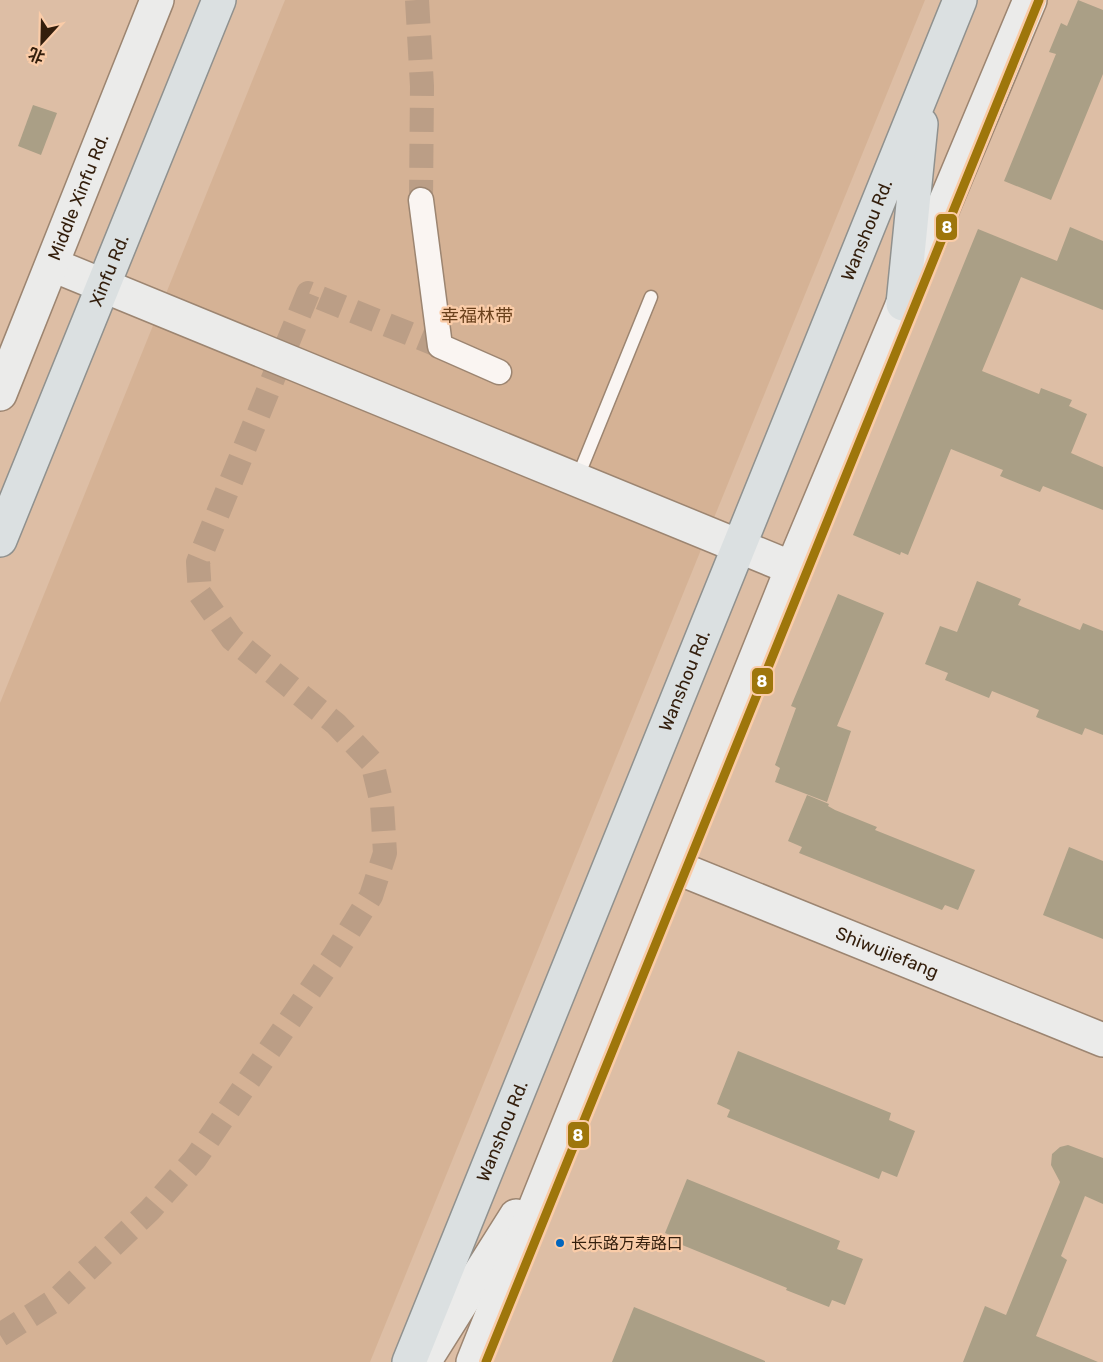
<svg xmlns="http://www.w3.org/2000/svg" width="1103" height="1362" viewBox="0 0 1103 1362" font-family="Rubik,'Noto Sans SC',sans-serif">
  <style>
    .green { fill: #d5b295 }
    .building { fill: #aa9f86 }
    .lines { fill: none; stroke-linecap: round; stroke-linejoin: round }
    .street-tunnel { stroke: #bb9e86; stroke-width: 24; stroke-dasharray: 24 12; stroke-linecap: butt }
    .lane-casing { stroke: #9c8571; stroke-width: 15 }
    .street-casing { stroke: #9c8571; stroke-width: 27 }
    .secondary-casing { stroke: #9c8571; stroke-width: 36 }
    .primary-casing { stroke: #90918e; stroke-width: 36 }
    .lane { stroke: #faf5f2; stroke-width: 12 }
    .street { stroke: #faf5f2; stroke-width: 24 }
    .secondary { stroke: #ebebea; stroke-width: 33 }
    .primary { stroke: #dbe0e1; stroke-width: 33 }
    .metro-1-casing { stroke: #facca8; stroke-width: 14 }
    .metro-1 { stroke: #9e760b; stroke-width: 9 }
    .bus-dot { fill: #0065bd; stroke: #facca8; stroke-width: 2 }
    .labels { text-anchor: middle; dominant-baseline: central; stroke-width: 4.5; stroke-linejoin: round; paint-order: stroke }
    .bus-label { font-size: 16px; fill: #331e0c; stroke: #facca8; text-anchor: start }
    .street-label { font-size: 18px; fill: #331e0c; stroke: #facca8 }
    .park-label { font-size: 18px; fill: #6a411c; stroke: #facca8 }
    .line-badge { stroke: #facca8; stroke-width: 2 }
    .badge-label { font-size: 16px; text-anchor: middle; font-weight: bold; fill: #fff }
  </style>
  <rect width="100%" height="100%" fill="#ddbea5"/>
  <polygon class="green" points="285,0 925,0 370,1362 0,1362 0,703"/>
  <g class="building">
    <polygon points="1078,0 1103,10 1103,74 1051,200 1004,181 1056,54 1049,52 1061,23 1067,26"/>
    <polygon points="33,105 57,113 41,155 18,146"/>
    <polygon points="1070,227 1103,241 1103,310 1021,277 982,371 1039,394 1041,388 1072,400 1069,406 1087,414 1071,453 1103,467 1103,510 1043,486 1040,492 1000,476 1003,470 951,449 908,555 901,552 900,555 853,535 978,229 1057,261"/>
    <polygon points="977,581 1021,599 1018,605 1080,630 1083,623 1103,631 1103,735 1085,728 1082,735 1036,717 1039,710 992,691 989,698 945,680 948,673 925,664 940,626 957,632"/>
    <polygon points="838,594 884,613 837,726 851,731 827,802 775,782 780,768 775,765 796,708 791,706"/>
    <polygon points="807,795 829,804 828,806 835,810 877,827 875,830 975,870 958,910 945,905 942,910 799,853 802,847 788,841"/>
    <polygon points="1069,847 1103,861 1103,939 1043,915"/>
    <polygon points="738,1051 891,1113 889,1120 915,1131 897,1177 882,1171 879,1179 727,1117 730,1110 717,1104"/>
    <polygon points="1068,1145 1103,1158 1103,1204 1085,1196 1061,1256 1067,1260 1036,1336 1098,1362 963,1362 985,1306 1006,1315 1060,1182 1051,1165 1052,1154 1060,1147"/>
    <polygon points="687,1179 840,1241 837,1249 863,1259 845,1305 832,1300 829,1307 786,1290 787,1288 675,1242 677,1238 665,1233"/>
    <polygon points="634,1307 765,1361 765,1362 612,1362"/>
  </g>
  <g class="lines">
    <g class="street-tunnel">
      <polyline points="417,0 422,86 421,200"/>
      <polyline points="0,1335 57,1299 150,1210 195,1159 333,957 371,896 385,853 382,804 372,762 336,724 232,639 200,594 198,562 308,293 440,346"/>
    </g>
    <g class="lane-casing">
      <polyline id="lane" points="577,479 651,297"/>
    </g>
    <g class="street-casing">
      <polyline id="street" points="421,200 440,346 499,372"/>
    </g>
    <g class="secondary-casing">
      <g id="secondary">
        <polyline points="53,265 792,568"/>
        <path id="s1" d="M0,394L157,0"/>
        <path id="s2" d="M673,866L1103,1040"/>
        <polyline points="424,1362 516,1216"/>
        <polyline points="473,1362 792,568 1030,0"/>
      </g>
    </g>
    <g class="primary-casing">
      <g id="primary">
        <polyline points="903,304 921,124"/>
        <path id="s3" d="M0,540L219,0"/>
        <path id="s4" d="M409,1362L960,0"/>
      </g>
    </g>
    <use href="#lane" class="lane"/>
    <use href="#street" class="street"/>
    <use href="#secondary" class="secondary"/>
    <use href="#primary" class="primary"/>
    <g class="metro-1-casing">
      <polyline id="metro-1" points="486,1362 1039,0"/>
    </g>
    <use href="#metro-1" class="metro-1"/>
  </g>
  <circle class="bus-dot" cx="560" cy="1243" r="5"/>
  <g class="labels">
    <g class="bus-label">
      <text x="571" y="1243">长乐路万寿路口</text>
    </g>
    <g class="street-label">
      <text stroke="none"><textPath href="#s1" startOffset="212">Middle Xinfu Rd.</textPath></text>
      <text stroke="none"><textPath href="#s4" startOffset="1221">Wanshou Rd.</textPath></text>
      <text stroke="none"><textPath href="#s3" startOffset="291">Xinfu Rd.</textPath></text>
      <text stroke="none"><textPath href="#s4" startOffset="735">Wanshou Rd.</textPath></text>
      <text stroke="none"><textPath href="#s2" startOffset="231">Shiwujiefang</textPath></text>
      <text stroke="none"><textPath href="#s4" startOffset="249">Wanshou Rd.</textPath></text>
    </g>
    <g class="park-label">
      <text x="477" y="316">幸福林带</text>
    </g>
  </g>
  <g class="line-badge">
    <rect x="935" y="213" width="23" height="28" rx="6" fill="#9e760b"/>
    <rect x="751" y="667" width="23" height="28" rx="6" fill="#9e760b"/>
    <rect x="567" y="1121" width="23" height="28" rx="6" fill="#9e760b"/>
  </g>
  <g class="badge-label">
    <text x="947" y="233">8</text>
    <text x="762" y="687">8</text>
    <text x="578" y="1141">8</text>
  </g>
  <g transform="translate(42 42) rotate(202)" stroke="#facca8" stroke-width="4.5" paint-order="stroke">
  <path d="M0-4.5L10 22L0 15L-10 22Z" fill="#331e0c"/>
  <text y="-9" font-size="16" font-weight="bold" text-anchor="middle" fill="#331e0c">北</text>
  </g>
</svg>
